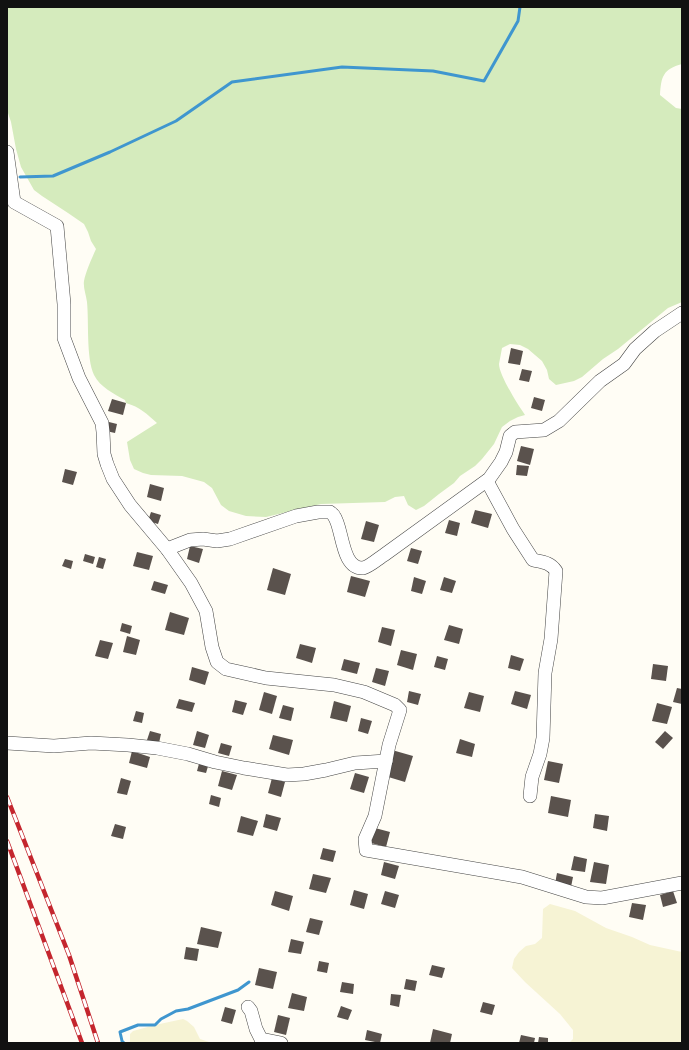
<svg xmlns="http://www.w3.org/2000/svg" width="689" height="1050" viewBox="0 0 689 1050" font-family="'PT Serif',serif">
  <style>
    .farmland { fill: #f6f3d4 }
    .green { fill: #d5ebbd }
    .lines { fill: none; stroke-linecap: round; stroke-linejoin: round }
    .stream { stroke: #3f96cf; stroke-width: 3 }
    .building { fill: #5a524d }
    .minor-casing { stroke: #444; stroke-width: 14 }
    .minor { stroke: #fff; stroke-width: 13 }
    .rail-casing { stroke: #c4262e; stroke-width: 4.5 }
    .rail { stroke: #fff; stroke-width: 3; stroke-dasharray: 9; stroke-linecap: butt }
  </style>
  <rect width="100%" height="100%" fill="#fffdf5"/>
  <g class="farmland">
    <polygon points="550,904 575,911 606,928 632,937 650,945 682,952 682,1043 569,1043 573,1039 573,1030 560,1014 525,982 512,968 514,959 519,952 526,946 535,944 542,938 543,909"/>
    <polygon points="183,1019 187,1021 194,1027 200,1039 212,1043 130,1043 130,1034 133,1031 155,1025"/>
  </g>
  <path class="green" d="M7,7H682V64C663,69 661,77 660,95L676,108L682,109V302L668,308L618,349L603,359L582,377L574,381L556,385L549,379L547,370L542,361L528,349L520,345L510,344L502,348C501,353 500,359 499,364C499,375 518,405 525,415L518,417L510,421L502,427L494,444L482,459L475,466L460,476L454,483L439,494L424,506L416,510L408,505L404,496L395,497L385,502L321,504L266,517L246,516L229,511L221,505L212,488L204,482L182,476L151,475L143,473L134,469L130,460L127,442L157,423C147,414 140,407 126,403L125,400C114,394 100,387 94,375C86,358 89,322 87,302C86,295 83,287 84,281C86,271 92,258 96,249L91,241L88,232L84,224L68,213L42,196L34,190L21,167L16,149L11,122L7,110Z"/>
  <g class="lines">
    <g class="stream">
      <polyline points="20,177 53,176 110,152 176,121 232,82 342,67 433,71 484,81 518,21 520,7"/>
      <polyline points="124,1043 122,1041 120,1032 138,1025 155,1025 161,1019 176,1011 188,1009 238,990 249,982"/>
    </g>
  </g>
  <g class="building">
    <polygon points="511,348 523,351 520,365 508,363"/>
    <polygon points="522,369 532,371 529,382 519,380"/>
    <polygon points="534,397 545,400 542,411 531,408"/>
    <polygon points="112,399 126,403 123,415 108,411"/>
    <polygon points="109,422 117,424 115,433 106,431"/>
    <polygon points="521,446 534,449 530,465 517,461"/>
    <polygon points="517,465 529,466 527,476 516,475"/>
    <polygon points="65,469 77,472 73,485 62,482"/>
    <polygon points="150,484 164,488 161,501 147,497"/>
    <polygon points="475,510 492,514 488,528 471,523"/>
    <polygon points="151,512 161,515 158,524 148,521"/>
    <polygon points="449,520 460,523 457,536 445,533"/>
    <polygon points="366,521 379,525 374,542 361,539"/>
    <polygon points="190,546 203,549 199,563 187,559"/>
    <polygon points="411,548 422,551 418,564 407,561"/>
    <polygon points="137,552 153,556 149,570 133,566"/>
    <polygon points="85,554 95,557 93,564 83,561"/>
    <polygon points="99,557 106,559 103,569 96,567"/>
    <polygon points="65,559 73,561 71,569 62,566"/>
    <polygon points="273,568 291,574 285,595 267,590"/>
    <polygon points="351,576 370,581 365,597 347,592"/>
    <polygon points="414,577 426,581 422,594 411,591"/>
    <polygon points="444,577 456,581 452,593 440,590"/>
    <polygon points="154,581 168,585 165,594 151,590"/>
    <polygon points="170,612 189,618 184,635 165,630"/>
    <polygon points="122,623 132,626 130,634 120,631"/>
    <polygon points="449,625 463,629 459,644 444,640"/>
    <polygon points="382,627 395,630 391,646 378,642"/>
    <polygon points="127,636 140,640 136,655 123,652"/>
    <polygon points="100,640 113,643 108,659 95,656"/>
    <polygon points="300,644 316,648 312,663 296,658"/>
    <polygon points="401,650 417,654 413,670 397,665"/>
    <polygon points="511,655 524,659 520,671 508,668"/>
    <polygon points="437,656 448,659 445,670 434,667"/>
    <polygon points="344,659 360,663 357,674 341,670"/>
    <polygon points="653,664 668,666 666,681 651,679"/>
    <polygon points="192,667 209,672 205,685 189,680"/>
    <polygon points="376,668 389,671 385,686 372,682"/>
    <polygon points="677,688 682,689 682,704 673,702"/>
    <polygon points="409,691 421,694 418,705 407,702"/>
    <polygon points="515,691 531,695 527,709 511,704"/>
    <polygon points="264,692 277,696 272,714 259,710"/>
    <polygon points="469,692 484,696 480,712 464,708"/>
    <polygon points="179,699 195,703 192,712 176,708"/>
    <polygon points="235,700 247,703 243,715 232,712"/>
    <polygon points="334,701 351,706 347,722 330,718"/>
    <polygon points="657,703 672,707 667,724 652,721"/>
    <polygon points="283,705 294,708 291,721 279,718"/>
    <polygon points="136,711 144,713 142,723 133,721"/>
    <polygon points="361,718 372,721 368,734 358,731"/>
    <polygon points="150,731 161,734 159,743 147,740"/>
    <polygon points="197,731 209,735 205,748 193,745"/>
    <polygon points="665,731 673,738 663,749 655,742"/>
    <polygon points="273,735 293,740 289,755 269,749"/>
    <polygon points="460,739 475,744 472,757 456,753"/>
    <polygon points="221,743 232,746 229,756 218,753"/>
    <polygon points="392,750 413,756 405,782 385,776"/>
    <polygon points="132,751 150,757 147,768 129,763"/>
    <polygon points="200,760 209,763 206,773 197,771"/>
    <polygon points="548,761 563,764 559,783 544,780"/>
    <polygon points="222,771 237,775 232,790 218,786"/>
    <polygon points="355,773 369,777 364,793 350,789"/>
    <polygon points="121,778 131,781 127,795 117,793"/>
    <polygon points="272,778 285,782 281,797 268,793"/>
    <polygon points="211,795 221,798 219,807 209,804"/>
    <polygon points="551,796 571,800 568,817 548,813"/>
    <polygon points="266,814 281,818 277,831 263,827"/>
    <polygon points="595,814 609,816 607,831 593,828"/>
    <polygon points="241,816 258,821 253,836 237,832"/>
    <polygon points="115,824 126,827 123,839 111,836"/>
    <polygon points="375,828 390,832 386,847 371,843"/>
    <polygon points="323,848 336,851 333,862 320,859"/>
    <polygon points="574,856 587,859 585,872 571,870"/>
    <polygon points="384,862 399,866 395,879 381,875"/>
    <polygon points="594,862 609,865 606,884 590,882"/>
    <polygon points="557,873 573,877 571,887 555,884"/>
    <polygon points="313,874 331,878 326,893 309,889"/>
    <polygon points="354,890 368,894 364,909 350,905"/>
    <polygon points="275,891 293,896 289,911 271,905"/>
    <polygon points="385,891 399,895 395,908 381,904"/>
    <polygon points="673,891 677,903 663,907 660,895"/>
    <polygon points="632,903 646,905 643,920 629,917"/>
    <polygon points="310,918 323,921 319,935 306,932"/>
    <polygon points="201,927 222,932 218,948 197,944"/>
    <polygon points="291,939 304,942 301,954 288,952"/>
    <polygon points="186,947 199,949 197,961 184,959"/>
    <polygon points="319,961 329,963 327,973 317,971"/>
    <polygon points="432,965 445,968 442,978 429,975"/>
    <polygon points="259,968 277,972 273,989 255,985"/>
    <polygon points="406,979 417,981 415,991 404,989"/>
    <polygon points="342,982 354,984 353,994 340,992"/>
    <polygon points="292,993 307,997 304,1011 288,1008"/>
    <polygon points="391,994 401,995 399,1007 390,1005"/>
    <polygon points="483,1002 495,1005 492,1015 480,1012"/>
    <polygon points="341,1006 352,1010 348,1020 337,1017"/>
    <polygon points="225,1007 236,1010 232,1024 221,1021"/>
    <polygon points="278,1015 290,1018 286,1035 274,1032"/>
    <polygon points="433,1029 452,1034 450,1043 430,1043"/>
    <polygon points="367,1030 382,1034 380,1043 365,1040"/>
    <polygon points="521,1035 535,1038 534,1043 519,1043"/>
    <polygon points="539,1037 548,1038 548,1043 538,1043"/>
  </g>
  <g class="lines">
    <g class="minor-casing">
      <g id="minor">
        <polyline points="7,152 14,202 57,226 64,304 64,338 79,378 102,423 103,432 104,454 107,464 113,479 130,505 167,549 191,583 206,611 212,647 217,662 226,669 266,678 334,685 364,692 395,705 400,710 389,745 375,816 365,839 366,850 522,877 586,897 602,898 682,883"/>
        <path d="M487,481L513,529L533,560C542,562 550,562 556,571L551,639L545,673L543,738L540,754L532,777L530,796"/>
        <path d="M167,549L190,540L203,539L217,541L230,539L296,516L318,512H330C331,513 333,514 334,516C343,528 341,569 363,568C369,567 379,558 384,555L489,479L501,462L506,452L510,436L515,432L544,430L559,421L600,381L624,364L635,349L655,331L682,313"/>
        <polyline points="7,743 54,746 91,743 128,745 157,748 188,754 215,762 244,768 287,775 304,774 326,770 355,763 386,761"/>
        <polyline points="248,1007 251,1011 256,1029 261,1039 281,1043"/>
      </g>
    </g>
    <use href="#minor" class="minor"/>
    <g class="rail-casing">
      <g id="rail">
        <polyline points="7,797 69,955 98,1043"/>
        <polyline points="7,841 82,1043"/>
      </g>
    </g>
    <use href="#rail" class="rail"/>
  </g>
  <rect width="689" height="1050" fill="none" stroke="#111111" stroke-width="16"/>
</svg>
